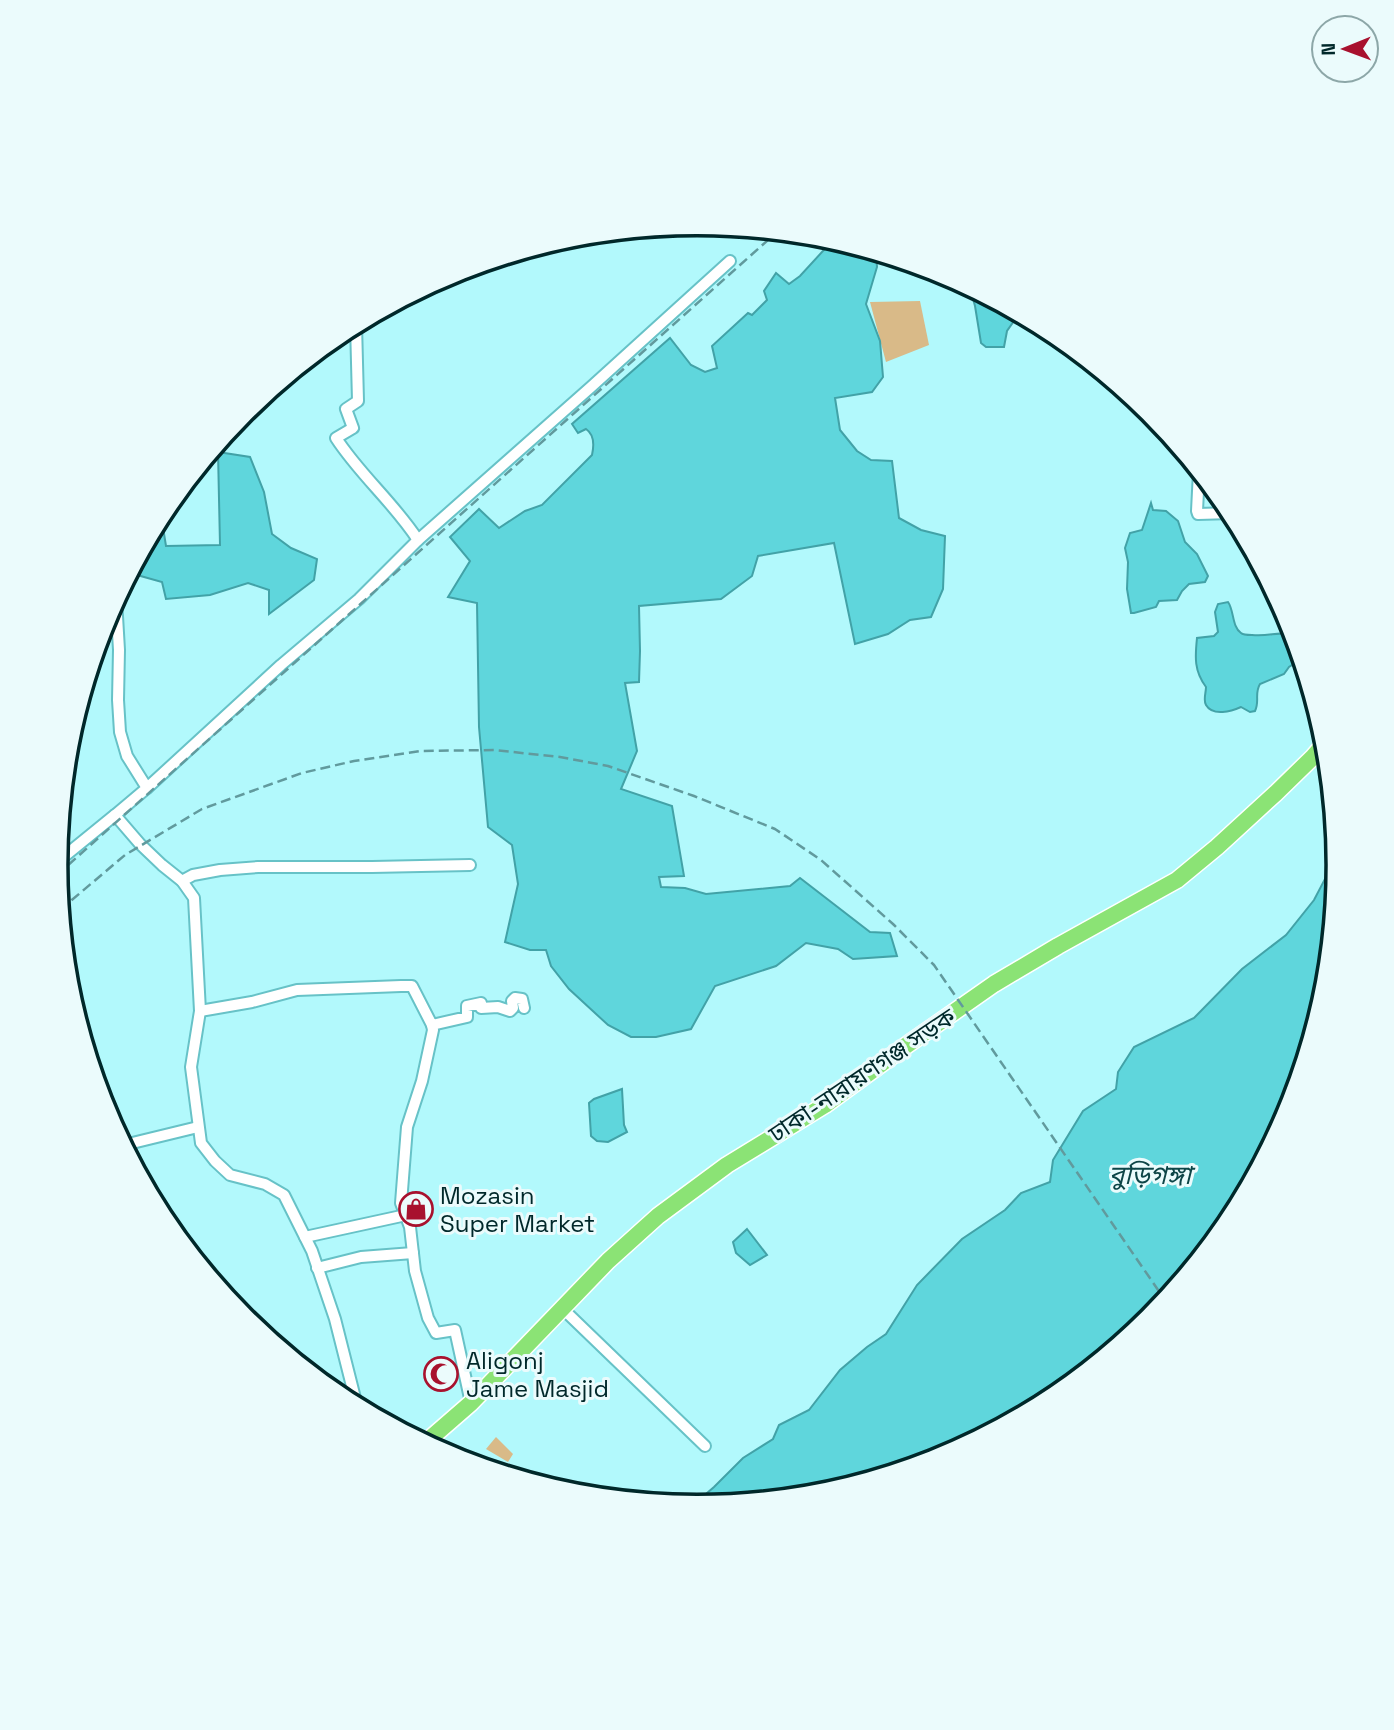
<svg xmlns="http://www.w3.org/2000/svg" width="1394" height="1730" viewBox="0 0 1394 1730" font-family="'Space Grotesk','Noto Sans Bengali',sans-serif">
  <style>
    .green { fill: #d9ba88 }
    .water { fill: #5fd6dc; stroke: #42a2a7; stroke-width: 2 }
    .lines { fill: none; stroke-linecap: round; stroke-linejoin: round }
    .minor-casing { stroke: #67c2c7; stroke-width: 14 }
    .highway-casing { stroke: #fff; stroke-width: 19 }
    .minor { stroke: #fff; stroke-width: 10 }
    .highway { stroke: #8be375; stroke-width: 16 }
    .rail { stroke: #619a9d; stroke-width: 2.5; stroke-dasharray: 10 5; stroke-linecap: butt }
    .labels { text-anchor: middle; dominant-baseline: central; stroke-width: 6; stroke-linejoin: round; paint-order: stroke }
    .street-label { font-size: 24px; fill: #00282a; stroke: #ebfbfc }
    .poi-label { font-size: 24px; fill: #00282a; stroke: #ebfbfc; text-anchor: start }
    .water-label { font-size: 26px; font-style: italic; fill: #0d4547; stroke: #ebfbfc }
    .rim { fill: none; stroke: #00282a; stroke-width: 3.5 }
  </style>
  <rect width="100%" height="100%" fill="#b2f9fc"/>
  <g class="green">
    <polygon points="920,301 929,345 886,362 870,302"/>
    <polygon points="496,1437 513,1454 508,1462 486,1449"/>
  </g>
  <g class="water">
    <path d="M833,240L876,253L877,267L866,304L880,341L883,377L872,392L835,398L840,430L857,451L871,460L892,461L899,518L921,530L945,536L943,589L931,617L910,620L888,634L855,644L834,543L758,556L752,576L721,599L639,606L640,651L639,682L625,683L637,751L621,789L672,806L684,876L659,877L661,887L685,888L706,894L790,886L800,878L870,932L890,933L897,956L853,959L838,949L806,943L776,966L715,986L691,1029L656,1037H631L608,1025L569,989L551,966L546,950H530L505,942L518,884L512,845L488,827L479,727L477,603L448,597L470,561L450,537L479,509L499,528L525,511L542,505L592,455C594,446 595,435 586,429L578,433L572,424L670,338L691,365L705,372L717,368L712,346L748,313L752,315L767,300L764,291L776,273L789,284L800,276Z"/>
    <polygon points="970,288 1030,320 1014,321 1007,331 1004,347 986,347 981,343 975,306"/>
    <polygon points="218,452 250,457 264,492 272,534 291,548 317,559 314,580 269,614 269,590 248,583 210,595 166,599 162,582 130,573 161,515 166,546 220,545"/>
    <polygon points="1151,503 1153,510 1166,511 1178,521 1185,542 1197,554 1208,576 1205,582 1189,584 1182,591 1177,600 1159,601 1156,607 1134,613 1131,613 1127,589 1128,562 1125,548 1130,533 1142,530"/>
    <path d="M1228,602C1234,610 1232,627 1241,633C1243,635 1249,635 1252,635C1279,638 1290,621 1301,657L1300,660L1289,667L1284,674L1260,684C1254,694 1260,701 1255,711L1250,712L1241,707C1232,711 1213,717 1206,705C1203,700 1206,693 1206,687C1194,671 1195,657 1197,638L1214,636L1218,632L1215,612L1218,604Z"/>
    <polygon points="1337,856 1338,865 1326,990 1289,1111 1230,1221 1150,1319 1053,1398 942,1457 822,1494 692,1506 714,1487 743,1458 773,1439 779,1425 809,1410 840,1370 867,1347 886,1334 917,1285 962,1239 1005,1210 1021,1193 1050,1182 1053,1160 1083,1111 1116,1089 1118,1072 1134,1047 1194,1018 1242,969 1286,935 1314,900"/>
    <polygon points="622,1089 624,1125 627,1132 608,1142 597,1141 591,1136 589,1103 594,1099"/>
    <polygon points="747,1229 767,1255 750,1265 736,1253 733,1242"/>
  </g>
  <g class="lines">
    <g class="minor-casing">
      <g id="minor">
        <polyline points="438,280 444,281"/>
        <path d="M356,324L358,401L346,409L353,428L336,438C360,475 394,503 418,540"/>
        <polyline points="1199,471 1197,511 1198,514 1232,513"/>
        <polyline points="116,599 119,650 118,700 120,732 127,756 147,788 115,815 140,844 162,865 182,881 194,898 200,1011 191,1067 201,1143 215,1161 230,1175 265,1184 284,1195 312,1251 335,1319 357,1406"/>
        <polyline points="147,788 281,665 359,599 418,540 591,387 730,261"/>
        <polyline points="56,863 115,815"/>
        <polyline points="182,881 193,875 220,870 258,867 372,867 470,865"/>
        <polyline points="200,1011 252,1002 297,990 401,986 412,986 432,1025 467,1017 467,1006 481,1003 481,1008 498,1007 510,1011 513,1008 512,1001 515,998 522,999 524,1008"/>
        <polyline points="432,1025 433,1030 422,1081 407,1127 401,1203 410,1227 415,1271 428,1318 436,1333 455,1330 471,1403"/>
        <polyline points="124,1145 198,1127"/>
        <polyline points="305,1237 406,1215"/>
        <polyline points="317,1268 361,1257 413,1253"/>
        <polyline points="563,1309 705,1446"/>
      </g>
    </g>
    <g class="highway-casing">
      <polyline id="highway" points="425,1443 471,1403 608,1261 658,1216 727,1165 825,1105 907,1045 994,984 1058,946 1177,880 1217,847 1276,793 1313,757 1326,742"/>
    </g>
    <use href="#minor" class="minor"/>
    <use href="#highway" class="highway"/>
    <g class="rail">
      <polyline points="57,875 777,232"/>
      <polyline points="60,910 125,855 202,809 302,773 354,761 420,751 494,750 560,757 608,766 694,796 775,829 821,860 893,924 934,965 1165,1300"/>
    </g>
  </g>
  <defs>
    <g id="shop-ring" transform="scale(1.75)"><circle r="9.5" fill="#ebfbfc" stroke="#a8112e" stroke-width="1.5"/><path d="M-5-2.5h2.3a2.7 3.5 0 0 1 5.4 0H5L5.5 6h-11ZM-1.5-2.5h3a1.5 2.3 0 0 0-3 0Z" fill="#a8112e"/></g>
    <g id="mosque-ring" transform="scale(1.75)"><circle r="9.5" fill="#ebfbfc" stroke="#a8112e" stroke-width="1.5"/><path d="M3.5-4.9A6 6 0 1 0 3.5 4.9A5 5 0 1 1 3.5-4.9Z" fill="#a8112e"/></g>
  </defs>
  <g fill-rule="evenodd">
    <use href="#shop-ring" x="416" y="1209"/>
    <use href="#mosque-ring" x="441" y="1374"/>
  </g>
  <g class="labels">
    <g class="street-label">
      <text transform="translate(862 1075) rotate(-34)">ঢাকা-নারায়ণগঞ্জ সড়ক</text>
    </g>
    <g class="poi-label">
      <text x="440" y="1195">Mozasin<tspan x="440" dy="28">Super Market</tspan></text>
      <text x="466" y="1360">Aligonj<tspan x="466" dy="28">Jame Masjid</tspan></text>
    </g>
    <g class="water-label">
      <text x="1150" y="1175">বুড়িগঙ্গা</text>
    </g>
  </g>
  <path d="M0 0H1394V1730H0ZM68 865a629 629 0 1 1 1258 0a629 629 0 1 1-1258 0Z" fill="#ebfbfc" fill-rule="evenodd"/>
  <path class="rim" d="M68 865a629 629 0 1 1 1258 0a629 629 0 1 1-1258 0Z"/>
  <g transform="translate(1345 49) rotate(269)"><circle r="33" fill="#ebfbfc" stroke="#8da7a8" stroke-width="2"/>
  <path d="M0-5L12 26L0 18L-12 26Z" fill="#a8112e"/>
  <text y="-10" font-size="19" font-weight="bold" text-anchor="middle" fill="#00282a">N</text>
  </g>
</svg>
